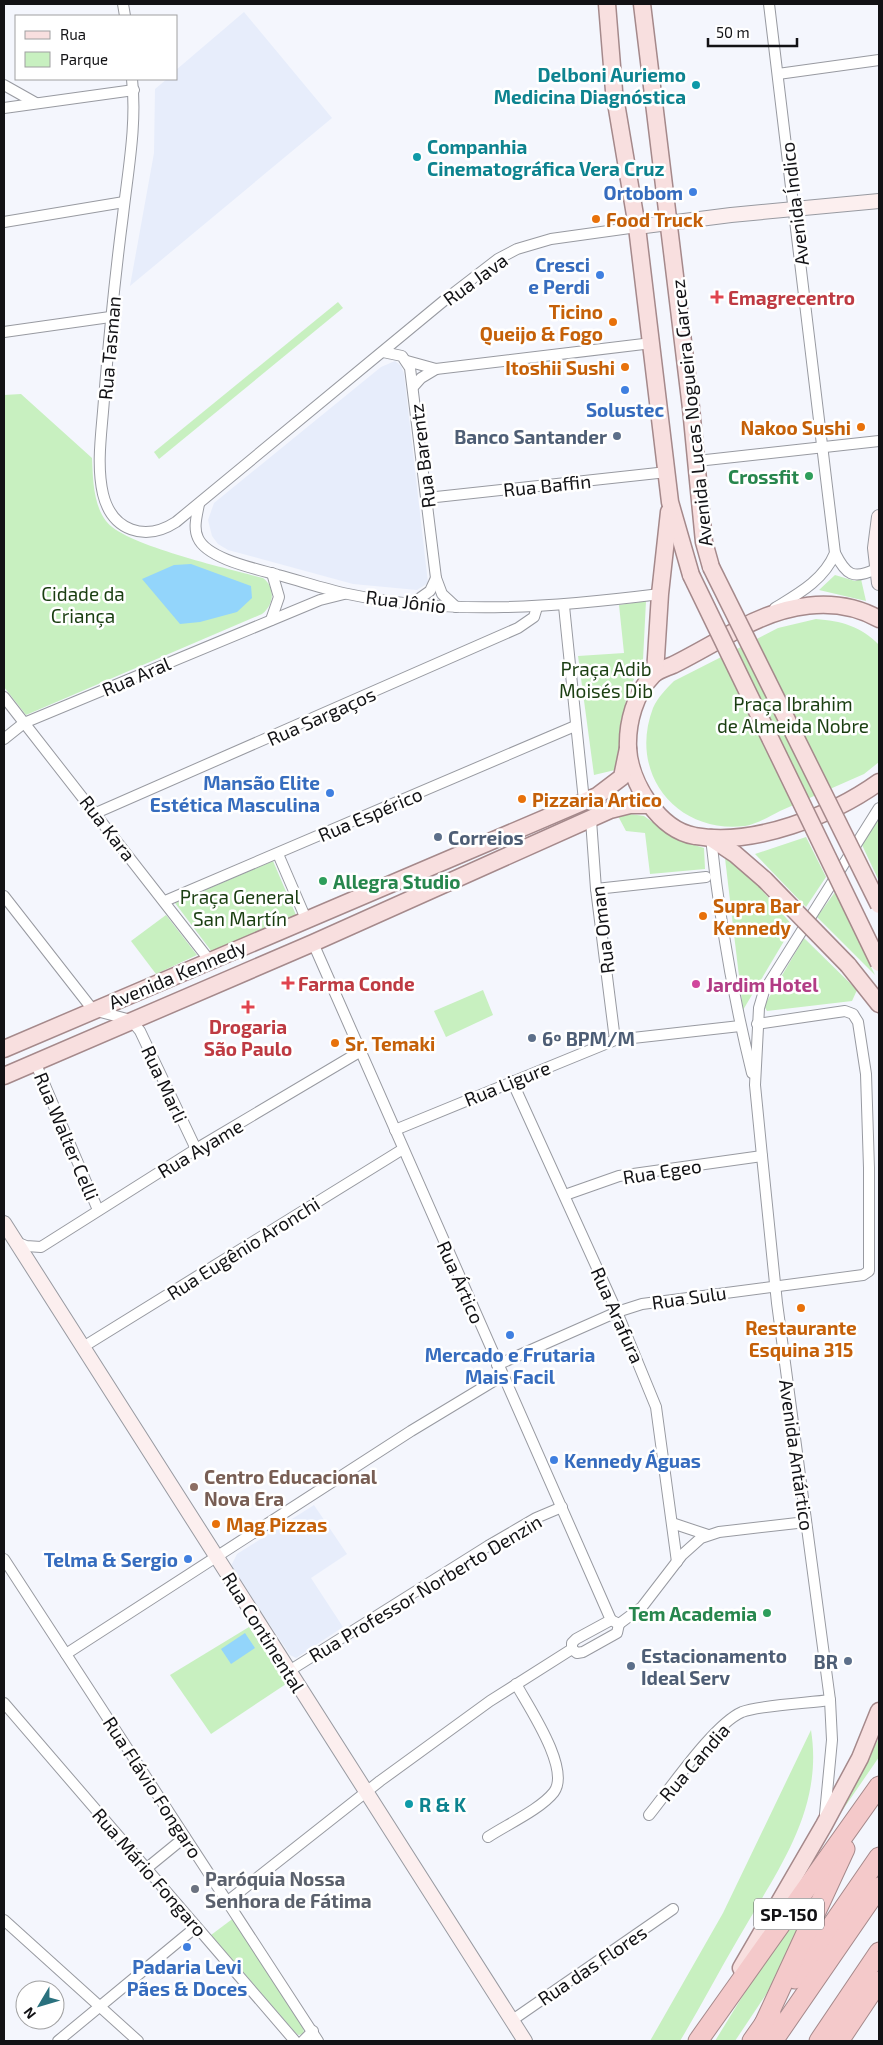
<svg xmlns="http://www.w3.org/2000/svg" width="883" height="2045" viewBox="0 0 883 2045" font-family="'Exo 2',sans-serif">
  <style>
    .built { fill: #e7edfb }
    .green { fill: #c8f0c0 }
    .water { fill: #93d5fb }
    .lines { fill: none; stroke-linecap: round; stroke-linejoin: round }
    .street-casing { stroke: #989aa1; stroke-width: 12 }
    .secondary-casing { stroke: #989aa1; stroke-width: 16 }
    .primary-casing { stroke: #a5898b; stroke-width: 19 }
    .highway-casing { stroke: #a5898b; stroke-width: 21 }
    .street { stroke: #fff; stroke-width: 10 }
    .secondary { stroke: #fcefef; stroke-width: 14 }
    .primary { stroke: #f8dfdf; stroke-width: 16 }
    .highway { stroke: #f4c9ca; stroke-width: 19 }
    .primary-bridge-casing { stroke: #a5898b; stroke-width: 19; stroke-linecap: butt }
    .primary-bridge { stroke: #f8dfdf; stroke-width: 16 }
    .culture-dot { fill: #0f9aa8; stroke: #fff; stroke-width: 2 }
    .shop-dot { fill: #3f7fe0; stroke: #fff; stroke-width: 2 }
    .food-dot { fill: #e8710a; stroke: #fff; stroke-width: 2 }
    .health-dot { fill: #e0444e; stroke: #fff; stroke-width: 2 }
    .service-dot { fill: #5c6f8a; stroke: #fff; stroke-width: 2 }
    .leisure-dot { fill: #2e9e5b; stroke: #fff; stroke-width: 2 }
    .hotel-dot { fill: #d1479c; stroke: #fff; stroke-width: 2 }
    .education-dot { fill: #8d6e63; stroke: #fff; stroke-width: 2 }
    .worship-dot { fill: #6b7280; stroke: #fff; stroke-width: 2 }
    .labels { text-anchor: middle; dominant-baseline: central; stroke-width: 5; stroke-linejoin: round; paint-order: stroke }
    .shield { fill: #fff; stroke: #59595b; stroke-width: 1 }
    .shield-label { font-size: 18px; font-weight: bold; fill: #121215 }
    .culture-label { font-size: 19px; font-weight: bold; fill: #0d838f; stroke: #fff; text-anchor: start }
    .shop-label { font-size: 19px; font-weight: bold; fill: #366cbe; stroke: #fff; text-anchor: end }
    .street-label { font-size: 19px; fill: #121215; stroke: #fff }
    .food-label { font-size: 19px; font-weight: bold; fill: #c56008; stroke: #fff; text-anchor: start }
    .health-label { font-size: 19px; font-weight: bold; fill: #be3a42; stroke: #fff; text-anchor: start }
    .service-label { font-size: 19px; font-weight: bold; fill: #4e5e75; stroke: #fff; text-anchor: start }
    .leisure-label { font-size: 19px; font-weight: bold; fill: #27864d; stroke: #fff; text-anchor: end }
    .park-label { font-size: 19px; fill: #1a3e11; stroke: #fff }
    .hotel-label { font-size: 19px; font-weight: bold; fill: #b23c85; stroke: #fff; text-anchor: start }
    .education-label { font-size: 19px; font-weight: bold; fill: #785e54; stroke: #fff; text-anchor: start }
    .worship-label { font-size: 19px; font-weight: bold; fill: #5b616d; stroke: #fff; text-anchor: start }
  </style>
  <rect width="100%" height="100%" fill="#f4f6fd"/>
  <g class="built">
    <polygon points="244,12 332,118 130,286 154,153 155,89 167,79 176,79 176,70"/>
    <polygon points="395,361 401,366 404,374 428,583 417,590 353,584 228,550 218,544 212,536 208,520 214,503 381,367"/>
    <polygon points="314,1505 347,1554 311,1578 343,1627 296,1658 290,1655 231,1566 237,1554"/>
  </g>
  <g class="green">
    <polygon points="338,302 343,308 159,459 154,452"/>
    <path d="M21,394L92,458C93,478 93,504 106,521C123,545 230,569 263,578C276,588 274,605 262,614L26,715L4,687V395Z"/>
    <polygon points="835,575 855,581 861,579 866,601 819,590"/>
    <polygon points="646,601 643,660 627,694 615,770 594,775 578,656 624,653 619,605"/>
    <path d="M816,619C841,621 861,626 879,645V762L864,774C836,786 808,799 780,811C770,816 757,824 745,826C676,834 628,773 653,708C658,697 666,689 674,681L778,628Z"/>
    <polygon points="630,814 644,816 676,839 704,848 705,869 650,874 645,833 626,831 618,816"/>
    <polygon points="879,817 879,881 862,845"/>
    <polygon points="806,837 826,877 806,907 755,854"/>
    <polygon points="725,858 748,874 793,926 743,1010"/>
    <polygon points="273,861 296,915 212,952 175,903"/>
    <polygon points="835,892 875,975 817,917"/>
    <polygon points="166,915 197,955 156,974 131,941"/>
    <polygon points="804,938 857,990 852,1001 767,1011 764,1006"/>
    <polygon points="483,990 493,1015 446,1037 434,1011"/>
    <polygon points="249,1627 286,1684 211,1734 170,1675"/>
    <path d="M811,1730C824,1811 776,1872 738,1939C718,1973 700,2008 680,2041H650L723,1913Z"/>
    <polygon points="879,1735 879,1757 833,1824 878,1740"/>
    <polygon points="813,1896 767,1993 735,2041 715,2041 747,1989"/>
    <polygon points="235,1917 303,2025 304,2034 298,2035 294,2031 211,1935"/>
  </g>
  <g class="water">
    <polygon points="191,564 251,586 252,598 237,612 200,622 180,624 142,579 174,565"/>
    <polygon points="245,1633 255,1648 231,1664 221,1649"/>
  </g>
  <g class="lines">
    <g class="street-casing">
      <g id="street">
        <polyline points="123,4 125,16"/>
        <path d="M769,4L835,553C824,580 798,594 775,608"/>
        <polyline points="778,74 879,60"/>
        <path d="M132,79C137,124 128,170 123,215C115,276 109,338 104,399C102,430 96,464 103,494C112,531 145,542 176,522L446,299L498,259L517,249L551,239L637,227"/>
        <polyline points="4,85 36,103"/>
        <polyline points="4,108 134,90"/>
        <polyline points="4,222 124,202"/>
        <polyline points="4,332 110,317"/>
        <polyline points="383,352 402,356 410,368 436,578 442,594 456,607"/>
        <polyline points="407,361 436,369 652,343"/>
        <polyline points="413,387 421,378 436,369"/>
        <polyline points="697,461 879,441"/>
        <polyline points="427,498 667,472"/>
        <path d="M199,504C197,515 193,528 198,538C207,559 257,569 278,575C301,581 324,589 348,594C451,616 556,607 660,594"/>
        <path d="M835,553C846,575 853,580 876,569"/>
        <polyline points="413,603 430,591 436,578"/>
        <polyline points="564,606 584,801"/>
        <polyline points="271,620 279,597 272,573"/>
        <polyline points="4,697 210,961"/>
        <polyline points="4,739 24,723 320,600 344,594"/>
        <polyline points="96,813 518,628 534,617 537,607"/>
        <polyline points="591,820 596,889 615,1040"/>
        <path d="M711,838C719,916 733,996 752,1073"/>
        <polyline points="278,854 306,919"/>
        <polyline points="596,889 706,877"/>
        <polyline points="4,896 93,1010 131,1020 140,1031 196,1149"/>
        <polyline points="165,901 575,726"/>
        <polyline points="313,943 611,1620"/>
        <polyline points="35,1062 98,1210"/>
        <polyline points="512,1081 617,1312 656,1407 677,1562"/>
        <polyline points="395,1130 615,1040 740,1026"/>
        <polyline points="565,1195 619,1176 762,1156"/>
        <polyline points="16,1242 26,1246 41,1247 196,1149 361,1051"/>
        <polyline points="83,1347 403,1149"/>
        <polyline points="497,1365 617,1312 642,1304 863,1275 869,1271 869,1168 866,1074 858,1022 853,1014 845,1011 757,1024"/>
        <polyline points="672,1523 708,1535"/>
        <polyline points="4,1559 318,2041"/>
        <polyline points="619,1624 642,1607 682,1555 701,1538 719,1532 806,1522"/>
        <polyline points="572,1649 577,1653 583,1652 617,1633 619,1624"/>
        <polyline points="66,1654 411,1431 502,1376"/>
        <polyline points="289,1671 488,1546 536,1518 562,1507"/>
        <polyline points="4,1703 295,2041"/>
        <polyline points="825,1814 832,1740 830,1700 777,1303 762,1156 755,1085 759,1008 764,991 879,808"/>
        <path d="M649,1815C670,1789 714,1724 742,1712C760,1705 809,1703 830,1700"/>
        <path d="M488,1837C506,1825 541,1809 554,1792C571,1769 528,1706 516,1684"/>
        <polyline points="147,1868 185,1837"/>
        <polyline points="228,1901 380,1781 490,1701 572,1649 572,1643 576,1639 611,1620 619,1624"/>
        <polyline points="4,1920 138,2041"/>
        <polyline points="511,2021 673,1909"/>
        <polyline points="58,2041 196,1927"/>
        <polyline points="303,2041 313,2031"/>
      </g>
    </g>
    <g class="secondary-casing">
      <g id="secondary">
        <polyline points="637,227 731,215 879,201"/>
        <polyline points="879,517 875,548 879,583"/>
        <polyline points="4,1223 525,2041"/>
      </g>
    </g>
    <g class="primary-casing">
      <g id="primary">
        <polyline points="607,4 614,91 637,227 670,502 691,575"/>
        <polyline points="642,4 691,408 704,542 711,567"/>
        <path d="M879,619C834,594 783,605 739,629C717,641 695,654 673,665C666,668 658,670 653,675C635,693 627,723 628,748C630,783 659,830 695,836C753,847 833,815 879,782"/>
        <polyline points="655,673 660,594 669,512"/>
        <polyline points="711,838 735,854 765,880"/>
        <polyline points="848,965 879,1004"/>
        <polyline points="4,1049 597,796 622,777 628,748"/>
        <polyline points="4,1076 313,943 610,810 630,805 650,805"/>
        <polyline points="741,1968 824,1825 860,1758 879,1711"/>
      </g>
    </g>
    <g class="highway-casing">
      <g id="highway">
        <polyline points="795,1979 879,1857"/>
        <polyline points="764,2024 845,1849"/>
        <polyline points="698,2041 879,1786"/>
        <polyline points="752,2041 771,2014"/>
        <polyline points="773,2041 879,1887"/>
        <polyline points="819,2041 879,1952"/>
        <polyline points="839,2041 879,1981"/>
      </g>
    </g>
    <use href="#street" class="street"/>
    <use href="#secondary" class="secondary"/>
    <use href="#primary" class="primary"/>
    <use href="#highway" class="highway"/>
    <g class="primary-bridge-casing">
      <g id="primary-bridge">
        <polyline points="711,567 879,905"/>
        <polyline points="691,575 879,963"/>
        <polyline points="765,880 848,965"/>
      </g>
    </g>
    <use href="#primary-bridge" class="primary-bridge"/>
  </g>
  <g class="culture-dot">
    <circle cx="696" cy="85" r="5"/>
    <circle cx="417" cy="157" r="5"/>
    <circle cx="409" cy="1804" r="5"/>
  </g>
  <g class="shop-dot">
    <circle cx="693" cy="192" r="5"/>
    <circle cx="600" cy="275" r="5"/>
    <circle cx="625" cy="390" r="5"/>
    <circle cx="330" cy="793" r="5"/>
    <circle cx="510" cy="1335" r="5"/>
    <circle cx="554" cy="1460" r="5"/>
    <circle cx="188" cy="1559" r="5"/>
    <circle cx="187" cy="1947" r="5"/>
  </g>
  <g class="food-dot">
    <circle cx="596" cy="219" r="5"/>
    <circle cx="613" cy="322" r="5"/>
    <circle cx="625" cy="367" r="5"/>
    <circle cx="861" cy="427" r="5"/>
    <circle cx="522" cy="799" r="5"/>
    <circle cx="703" cy="916" r="5"/>
    <circle cx="335" cy="1043" r="5"/>
    <circle cx="801" cy="1308" r="5"/>
    <circle cx="216" cy="1524" r="5"/>
  </g>
  <g class="health-dot">
    <path d="M714.5 289.5h5v5h5v5h-5v5h-5v-5h-5v-5h5z"/>
    <path d="M285.5 975.5h5v5h5v5h-5v5h-5v-5h-5v-5h5z"/>
    <path d="M245.5 999.5h5v5h5v5h-5v5h-5v-5h-5v-5h5z"/>
  </g>
  <g class="service-dot">
    <circle cx="617" cy="436" r="5"/>
    <circle cx="438" cy="837" r="5"/>
    <circle cx="532" cy="1038" r="5"/>
    <circle cx="848" cy="1661" r="5"/>
    <circle cx="631" cy="1666" r="5"/>
  </g>
  <g class="leisure-dot">
    <circle cx="809" cy="476" r="5"/>
    <circle cx="323" cy="881" r="5"/>
    <circle cx="767" cy="1613" r="5"/>
  </g>
  <circle class="hotel-dot" cx="696" cy="984" r="5"/>
  <circle class="education-dot" cx="194" cy="1487" r="5"/>
  <circle class="worship-dot" cx="195" cy="1889" r="5"/>
  <g class="labels">
    <rect class="shield" x="754" y="1898.5" width="70" height="31" rx="4"/>
    <g class="shield-label">
      <text x="789" y="1914">SP-150</text>
    </g>
    <g class="culture-label">
      <text x="686" y="74" text-anchor="end">Delboni Auriemo<tspan x="686" dy="22">Medicina Diagnóstica</tspan></text>
      <text x="427" y="146">Companhia<tspan x="427" dy="22">Cinematográfica Vera Cruz</tspan></text>
      <text x="419" y="1804">R &amp; K</text>
    </g>
    <g class="shop-label">
      <text x="683" y="192">Ortobom</text>
      <text x="590" y="264">Cresci<tspan x="590" dy="22">e Perdi</tspan></text>
      <text x="625" y="409" text-anchor="middle">Solustec</text>
      <text x="320" y="782">Mansão Elite<tspan x="320" dy="22">Estética Masculina</tspan></text>
      <text x="510" y="1354" text-anchor="middle">Mercado e Frutaria<tspan x="510" dy="22">Mais Facil</tspan></text>
      <text x="564" y="1460" text-anchor="start">Kennedy Águas</text>
      <text x="178" y="1559">Telma &amp; Sergio</text>
      <text x="187" y="1966" text-anchor="middle">Padaria Levi<tspan x="187" dy="22">Pães &amp; Doces</tspan></text>
    </g>
    <g class="street-label">
      <text transform="translate(794 204) rotate(-97)">Avenida Índico</text>
      <text transform="translate(475 279) rotate(-36)">Rua Java</text>
      <text transform="translate(109 348) rotate(-85)">Rua Tasman</text>
      <text transform="translate(691 413) rotate(-96)">Avenida Lucas Nogueira Garcez</text>
      <text transform="translate(422 456) rotate(-97)">Rua Barentz</text>
      <text transform="translate(547 485) rotate(-6)">Rua Baffin</text>
      <text transform="translate(406 601) rotate(7)">Rua Jônio</text>
      <text transform="translate(136 676) rotate(-23)">Rua Aral</text>
      <text transform="translate(321 716) rotate(-24)">Rua Sargaços</text>
      <text transform="translate(370 814) rotate(-23)">Rua Espérico</text>
      <text transform="translate(108 828) rotate(52)">Rua Kara</text>
      <text transform="translate(602 930) rotate(-97)">Rua Oman</text>
      <text transform="translate(177 974) rotate(-23)">Avenida Kennedy</text>
      <text transform="translate(507 1083) rotate(-22)">Rua Ligure</text>
      <text transform="translate(165 1084) rotate(65)">Rua Marli</text>
      <text transform="translate(67 1136) rotate(67)">Rua Walter Celli</text>
      <text transform="translate(200 1148) rotate(-31)">Rua Ayame</text>
      <text transform="translate(662 1171) rotate(-9)">Rua Egeo</text>
      <text transform="translate(243 1248) rotate(-32)">Rua Eugênio Aronchi</text>
      <text transform="translate(461 1282) rotate(66)">Rua Ártico</text>
      <text transform="translate(689 1297) rotate(-8)">Rua Sulu</text>
      <text transform="translate(618 1315) rotate(66)">Rua Arafura</text>
      <text transform="translate(797 1455) rotate(82)">Avenida Antártico</text>
      <text transform="translate(425 1588) rotate(-31)">Rua Professor Norberto Denzin</text>
      <text transform="translate(264 1632) rotate(58)">Rua Continental</text>
      <text transform="translate(694 1762) rotate(-49)">Rua Candia</text>
      <text transform="translate(153 1787) rotate(57)">Rua Flávio Fongaro</text>
      <text transform="translate(150 1872) rotate(49)">Rua Mário Fongaro</text>
      <text transform="translate(592 1965) rotate(-34)">Rua das Flores</text>
    </g>
    <g class="food-label">
      <text x="606" y="219">Food Truck</text>
      <text x="603" y="311" text-anchor="end">Ticino<tspan x="603" dy="22">Queijo &amp; Fogo</tspan></text>
      <text x="615" y="367" text-anchor="end">Itoshii Sushi</text>
      <text x="851" y="427" text-anchor="end">Nakoo Sushi</text>
      <text x="532" y="799">Pizzaria Artico</text>
      <text x="713" y="905">Supra Bar<tspan x="713" dy="22">Kennedy</tspan></text>
      <text x="345" y="1043">Sr. Temaki</text>
      <text x="801" y="1327" text-anchor="middle">Restaurante<tspan x="801" dy="22">Esquina 315</tspan></text>
      <text x="226" y="1524">Mag Pizzas</text>
    </g>
    <g class="health-label">
      <text x="728" y="297">Emagrecentro</text>
      <text x="298" y="983">Farma Conde</text>
      <text x="248" y="1026" text-anchor="middle">Drogaria<tspan x="248" dy="22">São Paulo</tspan></text>
    </g>
    <g class="service-label">
      <text x="607" y="436" text-anchor="end">Banco Santander</text>
      <text x="448" y="837">Correios</text>
      <text x="542" y="1038">6º BPM/M</text>
      <text x="641" y="1655">Estacionamento<tspan x="641" dy="22">Ideal Serv</tspan></text>
      <text x="838" y="1661" text-anchor="end">BR</text>
    </g>
    <g class="leisure-label">
      <text x="799" y="476">Crossfit</text>
      <text x="333" y="881" text-anchor="start">Allegra Studio</text>
      <text x="757" y="1613">Tem Academia</text>
    </g>
    <g class="park-label">
      <text x="83" y="593">Cidade da<tspan x="83" dy="22">Criança</tspan></text>
      <text x="606" y="668">Praça Adib<tspan x="606" dy="22">Moisés Dib</tspan></text>
      <text x="793" y="703">Praça Ibrahim<tspan x="793" dy="22">de Almeida Nobre</tspan></text>
      <text x="240" y="896">Praça General<tspan x="240" dy="22">San Martín</tspan></text>
    </g>
    <g class="hotel-label">
      <text x="706" y="984">Jardim Hotel</text>
    </g>
    <g class="education-label">
      <text x="204" y="1476">Centro Educacional<tspan x="204" dy="22">Nova Era</tspan></text>
    </g>
    <g class="worship-label">
      <text x="205" y="1878">Paróquia Nossa<tspan x="205" dy="22">Senhora de Fátima</tspan></text>
    </g>
  </g>
  <rect width="883" height="2045" fill="none" stroke="#121215" stroke-width="10"/>
  <rect x="15" y="15" width="162" height="65" fill="#ffffff" stroke="#a0a0a1"/>
  <rect x="25" y="31" width="25" height="8" fill="#f8dfdf" stroke="#a0a0a1"/>
  <text x="60" y="40" font-size="15" fill="#121215">Rua</text>
  <rect x="25" y="52" width="25" height="15" fill="#c8f0c0" stroke="#a0a0a1"/>
  <text x="60" y="65" font-size="15" fill="#121215">Parque</text>
  <g transform="translate(40 2005) rotate(232)"><circle r="24" fill="#ffffff" stroke="#a0a0a1"/>
  <path d="M0-4L9 19L0 12L-9 19Z" fill="#2a717e"/>
  <text y="-8" font-size="14" font-weight="bold" text-anchor="middle" fill="#121215">N</text>
  </g>
  <path d="M708 38v8h89v-8" fill="none" stroke="#121215" stroke-width="2.5"/>
  <text x="716" y="38" font-size="15" fill="#121215" stroke="#ffffff" stroke-width="4" paint-order="stroke">50 m</text>
</svg>
